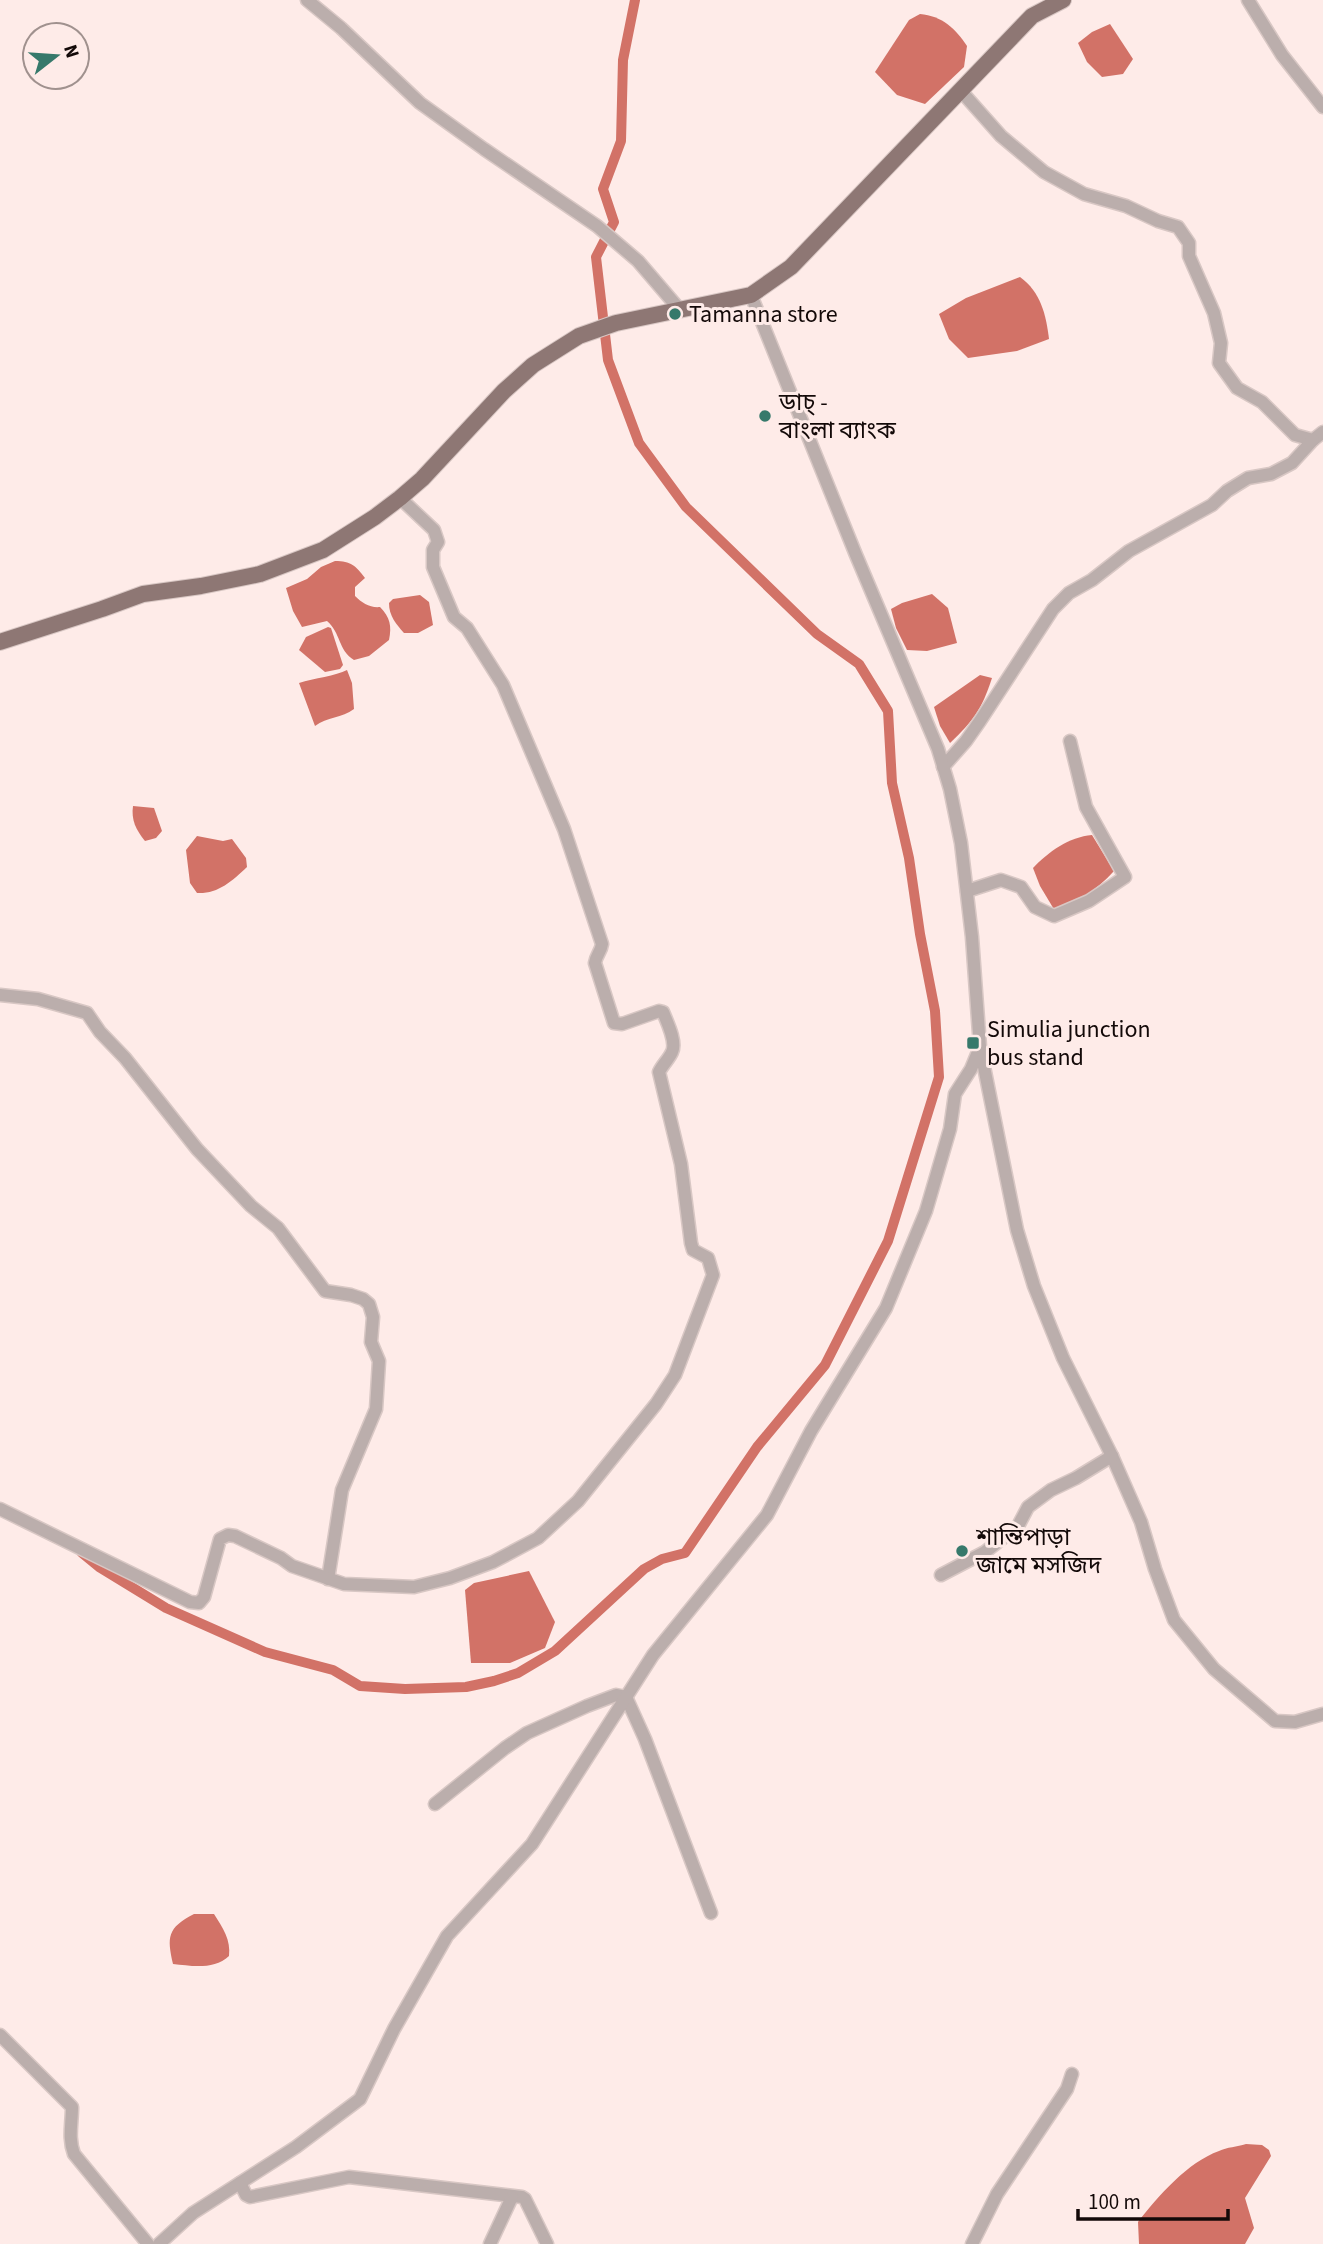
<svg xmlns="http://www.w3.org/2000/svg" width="1323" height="2244" viewBox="0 0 1323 2244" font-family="'Source Sans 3','Noto Sans Bengali',sans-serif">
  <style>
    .water { fill: #d27267 }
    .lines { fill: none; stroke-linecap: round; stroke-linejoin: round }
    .canal { stroke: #d27267; stroke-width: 10 }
    .minor-casing { stroke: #d8c7c4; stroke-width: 15 }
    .major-casing { stroke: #d8c7c4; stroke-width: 18 }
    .minor { stroke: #bbaeac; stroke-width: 12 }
    .major { stroke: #8e7774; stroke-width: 16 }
    .poi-dot { fill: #36796b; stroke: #feebe8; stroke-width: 2.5 }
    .labels { text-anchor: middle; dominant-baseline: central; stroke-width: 6; stroke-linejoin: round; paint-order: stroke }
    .poi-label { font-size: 24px; fill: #130908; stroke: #feebe8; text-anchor: start }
  </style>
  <rect width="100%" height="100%" fill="#feebe8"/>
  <g class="water">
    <path d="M920,14C942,16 955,28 967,46L964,67L925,104L897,95L875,72L909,20Z"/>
    <polygon points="1110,24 1133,59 1123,74 1102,77 1087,62 1078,43 1092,32"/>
    <path d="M1020,277C1041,292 1046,315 1049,339L1017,351L968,358L949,339L939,314L966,298Z"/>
    <path d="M335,561C351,561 356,566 365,578L355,587V596C362,603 370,608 380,607C390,617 392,626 389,640L369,656L354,660C338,650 341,633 327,621L302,627L293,611L286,588L307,579L321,567Z"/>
    <polygon points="932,594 948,608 957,643 927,651 907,650 896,628 891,609 902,603"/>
    <path d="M420,595L429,602L433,625L418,633H404C396,624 389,616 389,603L393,599Z"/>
    <polygon points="328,627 331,628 343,665 340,669 325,672 299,650 306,637"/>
    <path d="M347,670L352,683L354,709C342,718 327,717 315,726L299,683C314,678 336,676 347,670Z"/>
    <path d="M980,675L992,678C982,709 973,721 950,743L940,726L934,707Z"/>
    <path d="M133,806L154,808L162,831L156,838L145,841C136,830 131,820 133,806Z"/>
    <path d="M1092,835L1114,871C1097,890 1079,901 1055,911L1040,886L1033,868C1048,852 1069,837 1092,835Z"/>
    <path d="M197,836L223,841L232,839L246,858L247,867C231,882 218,894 197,893L190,883L186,850Z"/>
    <polygon points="529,1571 555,1622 545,1648 510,1663 471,1663 465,1590 474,1583"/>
    <path d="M194,1914H214C223,1928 231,1940 229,1956C214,1970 192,1966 173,1964C167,1937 167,1928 194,1914Z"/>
    <path d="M1246,2144L1262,2145L1269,2150L1271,2156L1245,2198L1254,2228L1245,2244H1139L1138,2222C1158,2196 1188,2162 1219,2151C1227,2147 1237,2147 1246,2144Z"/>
  </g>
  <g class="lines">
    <polyline class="canal" points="82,1553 99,1567 166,1608 265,1652 333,1670 360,1686 405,1689 466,1687 494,1681 518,1673 555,1651 644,1569 662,1559 685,1553 757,1447 825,1365 888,1241 939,1077 935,1011 920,934 909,858 892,783 888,711 859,664 817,634 686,507 639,443 608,360 596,257 614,222 603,189 621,141 623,60 635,0"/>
    <g class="minor-casing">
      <g id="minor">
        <polyline points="307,0 341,28 420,103 484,149 597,226 638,261 680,310"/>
        <polyline points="1248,0 1282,55 1323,107"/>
        <polyline points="961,91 1001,136 1044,172 1084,194 1126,206 1158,221 1178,227 1189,243 1189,256 1214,313 1221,343 1219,363 1237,388 1262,402 1295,435 1313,440 1323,432"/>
        <polyline points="943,767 966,741 980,721 1053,609 1069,593 1092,580 1129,551 1212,505 1227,491 1248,478 1271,474 1292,463 1313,440"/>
        <polyline points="967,891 1001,880 1021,887 1035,907 1054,916 1089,901 1125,877 1086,807 1070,741"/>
        <polyline points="0,995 38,999 87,1013 100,1032 125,1058 197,1149 251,1206 278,1228 325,1291 351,1295 363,1299 369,1304 373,1317 371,1342 379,1361 376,1409 342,1490 328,1579"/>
        <polyline points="980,1047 1017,1230 1034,1286 1063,1358 1112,1456 1141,1522 1155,1569 1174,1620 1214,1669 1275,1721 1295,1722 1323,1714"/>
        <path d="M0,1509L190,1602L199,1603L204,1597L220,1539L228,1535L235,1536L281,1558L292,1566L344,1584L414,1587L450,1578L493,1562L538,1538L578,1501L656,1404L675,1375L713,1275L708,1258L693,1250L691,1243L681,1164L659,1072C663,1064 669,1059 672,1052C677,1042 667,1022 663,1012L659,1011L622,1024L614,1023L595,963C596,955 601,952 602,944L564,829L503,685L467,628L454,617L433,567V550L438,542L434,530L400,498"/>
        <polyline points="941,1575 985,1552 1018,1526 1028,1507 1051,1490 1076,1478 1112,1456"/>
        <polyline points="435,1804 505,1748 527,1733 587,1706 616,1695 626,1697 645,1739 711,1913"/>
        <path d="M0,2035L72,2107C72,2124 68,2138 74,2154L148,2244"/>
        <polyline points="240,2183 246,2195 250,2197 349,2177 522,2197 525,2199 547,2244"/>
        <polyline points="159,2244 193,2213 296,2147 360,2099 394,2029 447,1936 532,1844 653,1655 767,1515 811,1431 886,1308 926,1211 950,1129 955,1094 971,1069 980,1047 972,937 961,843 950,789 938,749 856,555 751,295"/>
        <polyline points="490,2244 512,2197"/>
        <polyline points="972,2244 997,2194 1067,2089 1072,2074"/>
      </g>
    </g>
    <g class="major-casing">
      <polyline id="major" points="0,642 102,609 143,594 201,586 260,574 323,550 375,517 400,498 422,479 504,391 533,365 579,336 616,323 751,295 791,267 1032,16 1063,0"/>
    </g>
    <use href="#minor" class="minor"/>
    <use href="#major" class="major"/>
  </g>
  <g class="poi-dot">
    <circle cx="675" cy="314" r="7"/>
    <circle cx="765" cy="416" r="7"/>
    <rect x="966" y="1036" width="14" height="14" rx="3.5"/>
    <circle cx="962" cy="1551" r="7"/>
  </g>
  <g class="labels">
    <g class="poi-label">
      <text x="689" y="314">Tamanna store</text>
      <text x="779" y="402">ডাচ্ -<tspan x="779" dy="28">বাংলা ব্যাংক</tspan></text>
      <text x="987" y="1029">Simulia junction<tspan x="987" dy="28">bus stand</tspan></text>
      <text x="976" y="1537">শান্তিপাড়া<tspan x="976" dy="28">জামে মসজিদ</tspan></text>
    </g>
  </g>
  <g transform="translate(56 56) rotate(73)"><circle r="33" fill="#feebe8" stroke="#a0918e" stroke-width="2"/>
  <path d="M0-5L12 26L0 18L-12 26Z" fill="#36796b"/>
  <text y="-10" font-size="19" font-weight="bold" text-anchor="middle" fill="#130908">N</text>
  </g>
  <path d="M1078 2209v10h150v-10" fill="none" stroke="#130908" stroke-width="3.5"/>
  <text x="1088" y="2209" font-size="21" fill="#130908" stroke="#feebe8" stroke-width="5" paint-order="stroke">100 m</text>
</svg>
